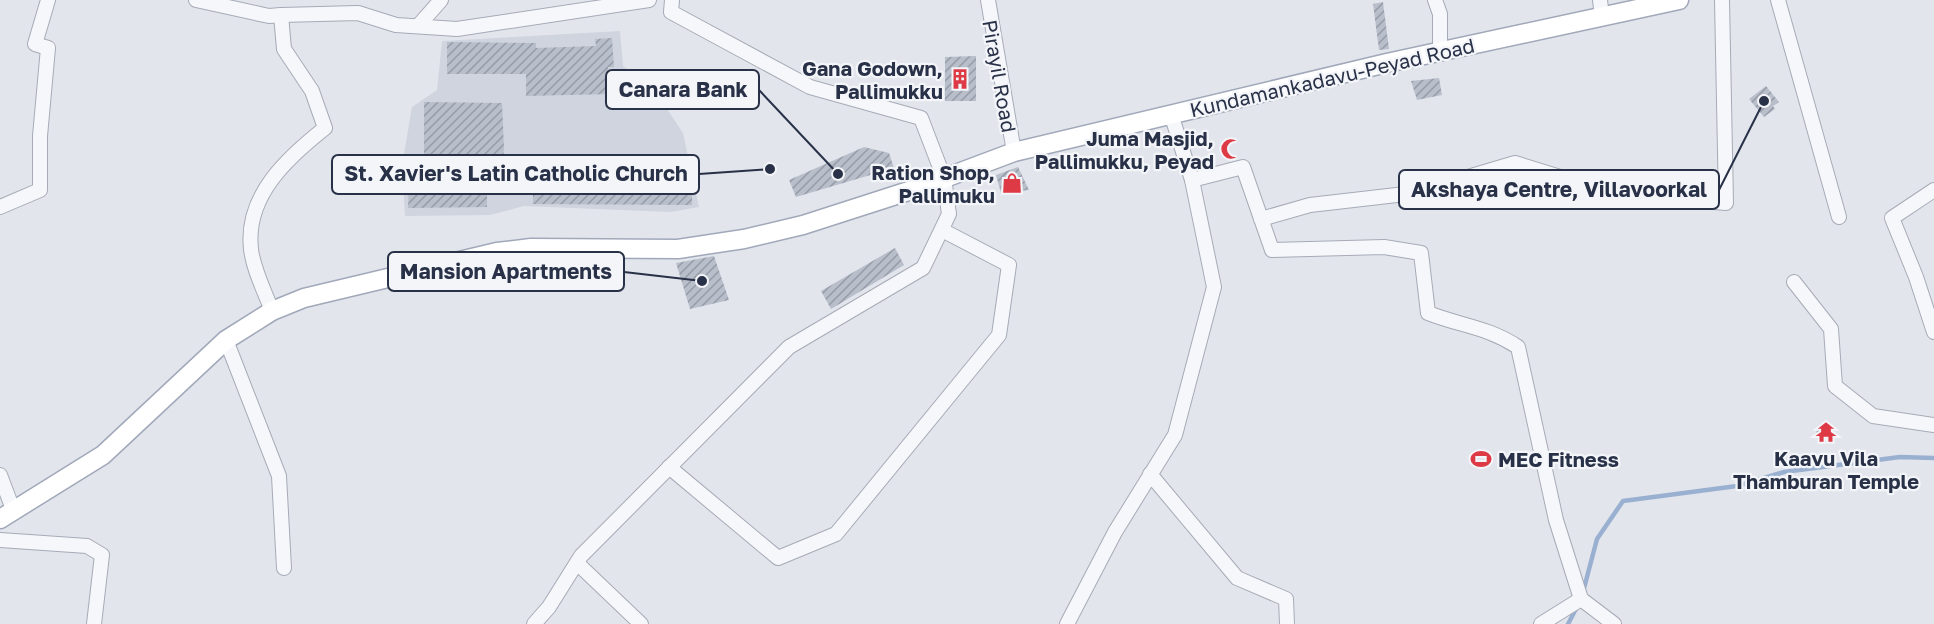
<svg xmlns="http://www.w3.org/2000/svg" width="1934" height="624" viewBox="0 0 1934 624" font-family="'Golos Text',sans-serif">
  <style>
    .built { fill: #d0d4de }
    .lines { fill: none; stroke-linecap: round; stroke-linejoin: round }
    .stream { stroke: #9ab0d0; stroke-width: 4.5 }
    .building { fill: url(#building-hatch) }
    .minor-casing { stroke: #a6abb7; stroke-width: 16 }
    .major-casing { stroke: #a0a8b9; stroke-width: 21 }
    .minor { stroke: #f6f7fa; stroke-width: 14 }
    .major { stroke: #fff; stroke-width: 18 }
    .labels { text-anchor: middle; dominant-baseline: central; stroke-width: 4.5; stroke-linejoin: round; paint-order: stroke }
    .poi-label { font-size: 20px; font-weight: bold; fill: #283147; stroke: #f3f5f9; text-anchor: end }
    .street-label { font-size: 20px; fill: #283147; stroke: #f3f5f9 }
    .leader { fill: none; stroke: #283147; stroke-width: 2 }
    .callout-dot { fill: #283147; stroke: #f3f5f9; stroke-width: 2 }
    .callout { fill: #f3f5f9; stroke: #283147; stroke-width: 2 }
    .callout-label { font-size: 21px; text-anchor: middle; font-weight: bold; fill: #283147 }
  </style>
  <defs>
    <pattern id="building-hatch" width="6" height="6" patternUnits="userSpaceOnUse" patternTransform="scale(1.5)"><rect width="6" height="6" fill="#b9becb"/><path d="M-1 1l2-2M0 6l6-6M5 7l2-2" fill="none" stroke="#969ba7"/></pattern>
  </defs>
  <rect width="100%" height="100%" fill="#e2e5ec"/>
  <polygon class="built" points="620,31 623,66 653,88 683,133 699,207 671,212 524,206 490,215 405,216 402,166 412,107 437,90 442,41"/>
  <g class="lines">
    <g class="stream">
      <polyline points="1583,592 1597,539 1623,501 1737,486 1784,472 1900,457 1934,458"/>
      <polyline points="1568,624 1578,605"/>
    </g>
  </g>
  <g class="building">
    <polygon points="1383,2 1389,49 1379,50 1373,4"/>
    <polygon points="612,38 614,67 608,67 611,94 526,96 526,74 447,74 447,42 536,43 536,48 596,46 595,39"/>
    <polygon points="976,56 976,101 945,101 945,57"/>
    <polygon points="1439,78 1442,95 1417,100 1411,81"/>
    <polygon points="1766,86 1779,102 1773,106 1775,109 1764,117 1749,99"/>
    <polygon points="424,102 502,103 504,148 502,173 487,173 487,207 408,208 410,157 424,157"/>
    <polygon points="864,147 889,153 894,168 796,197 789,180"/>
    <polygon points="1018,167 1029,190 1001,193 996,175"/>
    <polygon points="673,173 692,175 692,205 533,204 533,178 548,179 549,185 673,188"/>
    <polygon points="895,248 904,265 831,309 821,291"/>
    <polygon points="714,256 729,300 690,309 676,263"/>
    <polygon points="1817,427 1831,428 1830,438 1816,437"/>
  </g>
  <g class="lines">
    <g class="minor-casing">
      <g id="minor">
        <path d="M196,0L269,16L281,15L284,49L312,91L325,128C287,158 245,196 251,249C253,269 265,292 272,311"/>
        <polyline points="988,0 1014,152"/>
        <polyline points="1435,0 1440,14 1440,52"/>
        <polyline points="1600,0 1602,17"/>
        <polyline points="1778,0 1839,217"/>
        <polyline points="281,15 358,13 396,25 457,29 649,0"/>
        <polyline points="418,26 441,0"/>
        <path d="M1192,180L1243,167L1272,250L1384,247L1421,253L1428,313C1461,326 1488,327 1518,347L1556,520L1581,599L1614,624"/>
        <polyline points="1934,190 1892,218 1916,277 1934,332"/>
        <polyline points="0,207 40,190 40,136 48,48 35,44 48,0"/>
        <polyline points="1261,219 1310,205 1414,193 1515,163 1615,194 1726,203 1722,0"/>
        <polyline points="1794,282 1831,329 1835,386 1873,416 1934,425"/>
        <polyline points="226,340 279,476 284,568"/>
        <polyline points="669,467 778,558 836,534 999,335 1009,265 942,230"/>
        <polyline points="1150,474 1237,578 1286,599 1287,624"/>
        <polyline points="0,475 14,512"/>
        <polyline points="0,540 87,546 102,555 94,624"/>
        <polyline points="577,563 641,624"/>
        <polyline points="534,624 549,607 581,556 789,347 923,268 949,214 944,178 921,118 810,87 671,12 672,0"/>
        <polyline points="1067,624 1115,532 1175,435 1214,287 1192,180 1171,114"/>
        <polyline points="1541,624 1581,599"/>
      </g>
    </g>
    <g class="major-casing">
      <polyline id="major" points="0,519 103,455 226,340 272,311 304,298 497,252 531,248 678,249 744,239 803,225 921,187 1014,152 1387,63 1679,0"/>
    </g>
    <use href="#minor" class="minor"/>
    <use href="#major" class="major"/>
  </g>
  <defs>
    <g id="building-bare" transform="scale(1.62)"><path d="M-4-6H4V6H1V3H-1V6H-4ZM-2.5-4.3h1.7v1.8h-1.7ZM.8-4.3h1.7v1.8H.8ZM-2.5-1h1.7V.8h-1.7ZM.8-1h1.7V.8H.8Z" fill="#de3a46" stroke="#f3f5f9" stroke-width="2.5" paint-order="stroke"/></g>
    <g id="mosque-bare" transform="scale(1.62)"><path d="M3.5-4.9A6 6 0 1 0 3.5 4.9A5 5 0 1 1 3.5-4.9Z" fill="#de3a46" stroke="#f3f5f9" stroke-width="2.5" paint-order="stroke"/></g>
    <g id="shop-bare" transform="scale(1.62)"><path d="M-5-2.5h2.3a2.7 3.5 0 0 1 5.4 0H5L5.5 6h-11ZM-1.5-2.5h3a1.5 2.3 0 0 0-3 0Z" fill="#de3a46" stroke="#f3f5f9" stroke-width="2.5" paint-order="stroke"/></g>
    <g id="temple-bare" transform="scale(1.62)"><path d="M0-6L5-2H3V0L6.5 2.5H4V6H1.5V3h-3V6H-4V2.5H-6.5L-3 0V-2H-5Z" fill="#de3a46" stroke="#f3f5f9" stroke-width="2.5" paint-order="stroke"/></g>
    <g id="stadium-bare" transform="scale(1.62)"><path d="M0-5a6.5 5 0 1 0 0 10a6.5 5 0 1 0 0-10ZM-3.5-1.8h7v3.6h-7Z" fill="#de3a46" stroke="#f3f5f9" stroke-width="2.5" paint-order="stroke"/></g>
  </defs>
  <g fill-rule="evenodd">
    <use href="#building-bare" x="960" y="79"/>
    <use href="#mosque-bare" x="1231" y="149"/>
    <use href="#shop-bare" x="1012" y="183"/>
    <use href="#temple-bare" x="1826" y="432"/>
    <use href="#stadium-bare" x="1481" y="459"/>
  </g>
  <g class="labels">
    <g class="poi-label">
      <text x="943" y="68">Gana Godown,<tspan x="943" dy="23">Pallimukku</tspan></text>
      <text x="1214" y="138">Juma Masjid,<tspan x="1214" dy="23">Pallimukku, Peyad</tspan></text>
      <text x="995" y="172">Ration Shop,<tspan x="995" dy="23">Pallimuku</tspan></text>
      <text x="1826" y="458" text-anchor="middle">Kaavu Vila<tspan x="1826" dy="23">Thamburan Temple</tspan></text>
      <text x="1498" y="459" text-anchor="start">MEC Fitness</text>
    </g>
    <g class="street-label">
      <text transform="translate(1000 76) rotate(80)">Pirayil Road</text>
      <text transform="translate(1332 77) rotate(-13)">Kundamankadavu-Peyad Road</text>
    </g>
  </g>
  <path class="leader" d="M838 174L759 90M770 169L699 174M1764 101L1719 190M702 281L624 272"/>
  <g class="callout-dot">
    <circle cx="838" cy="174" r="6"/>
    <circle cx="770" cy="169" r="6"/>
    <circle cx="1764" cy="101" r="6"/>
    <circle cx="702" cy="281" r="6"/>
  </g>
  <g class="callout">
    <rect x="606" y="70" width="153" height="39" rx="6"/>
    <rect x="332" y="155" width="367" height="39" rx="6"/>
    <rect x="1399" y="170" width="320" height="39" rx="6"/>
    <rect x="388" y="252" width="236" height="39" rx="6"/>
  </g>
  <g class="callout-label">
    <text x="683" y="97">Canara Bank</text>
    <text x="516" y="181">St. Xavier's Latin Catholic Church</text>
    <text x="1559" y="197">Akshaya Centre, Villavoorkal</text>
    <text x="506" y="279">Mansion Apartments</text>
  </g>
</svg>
